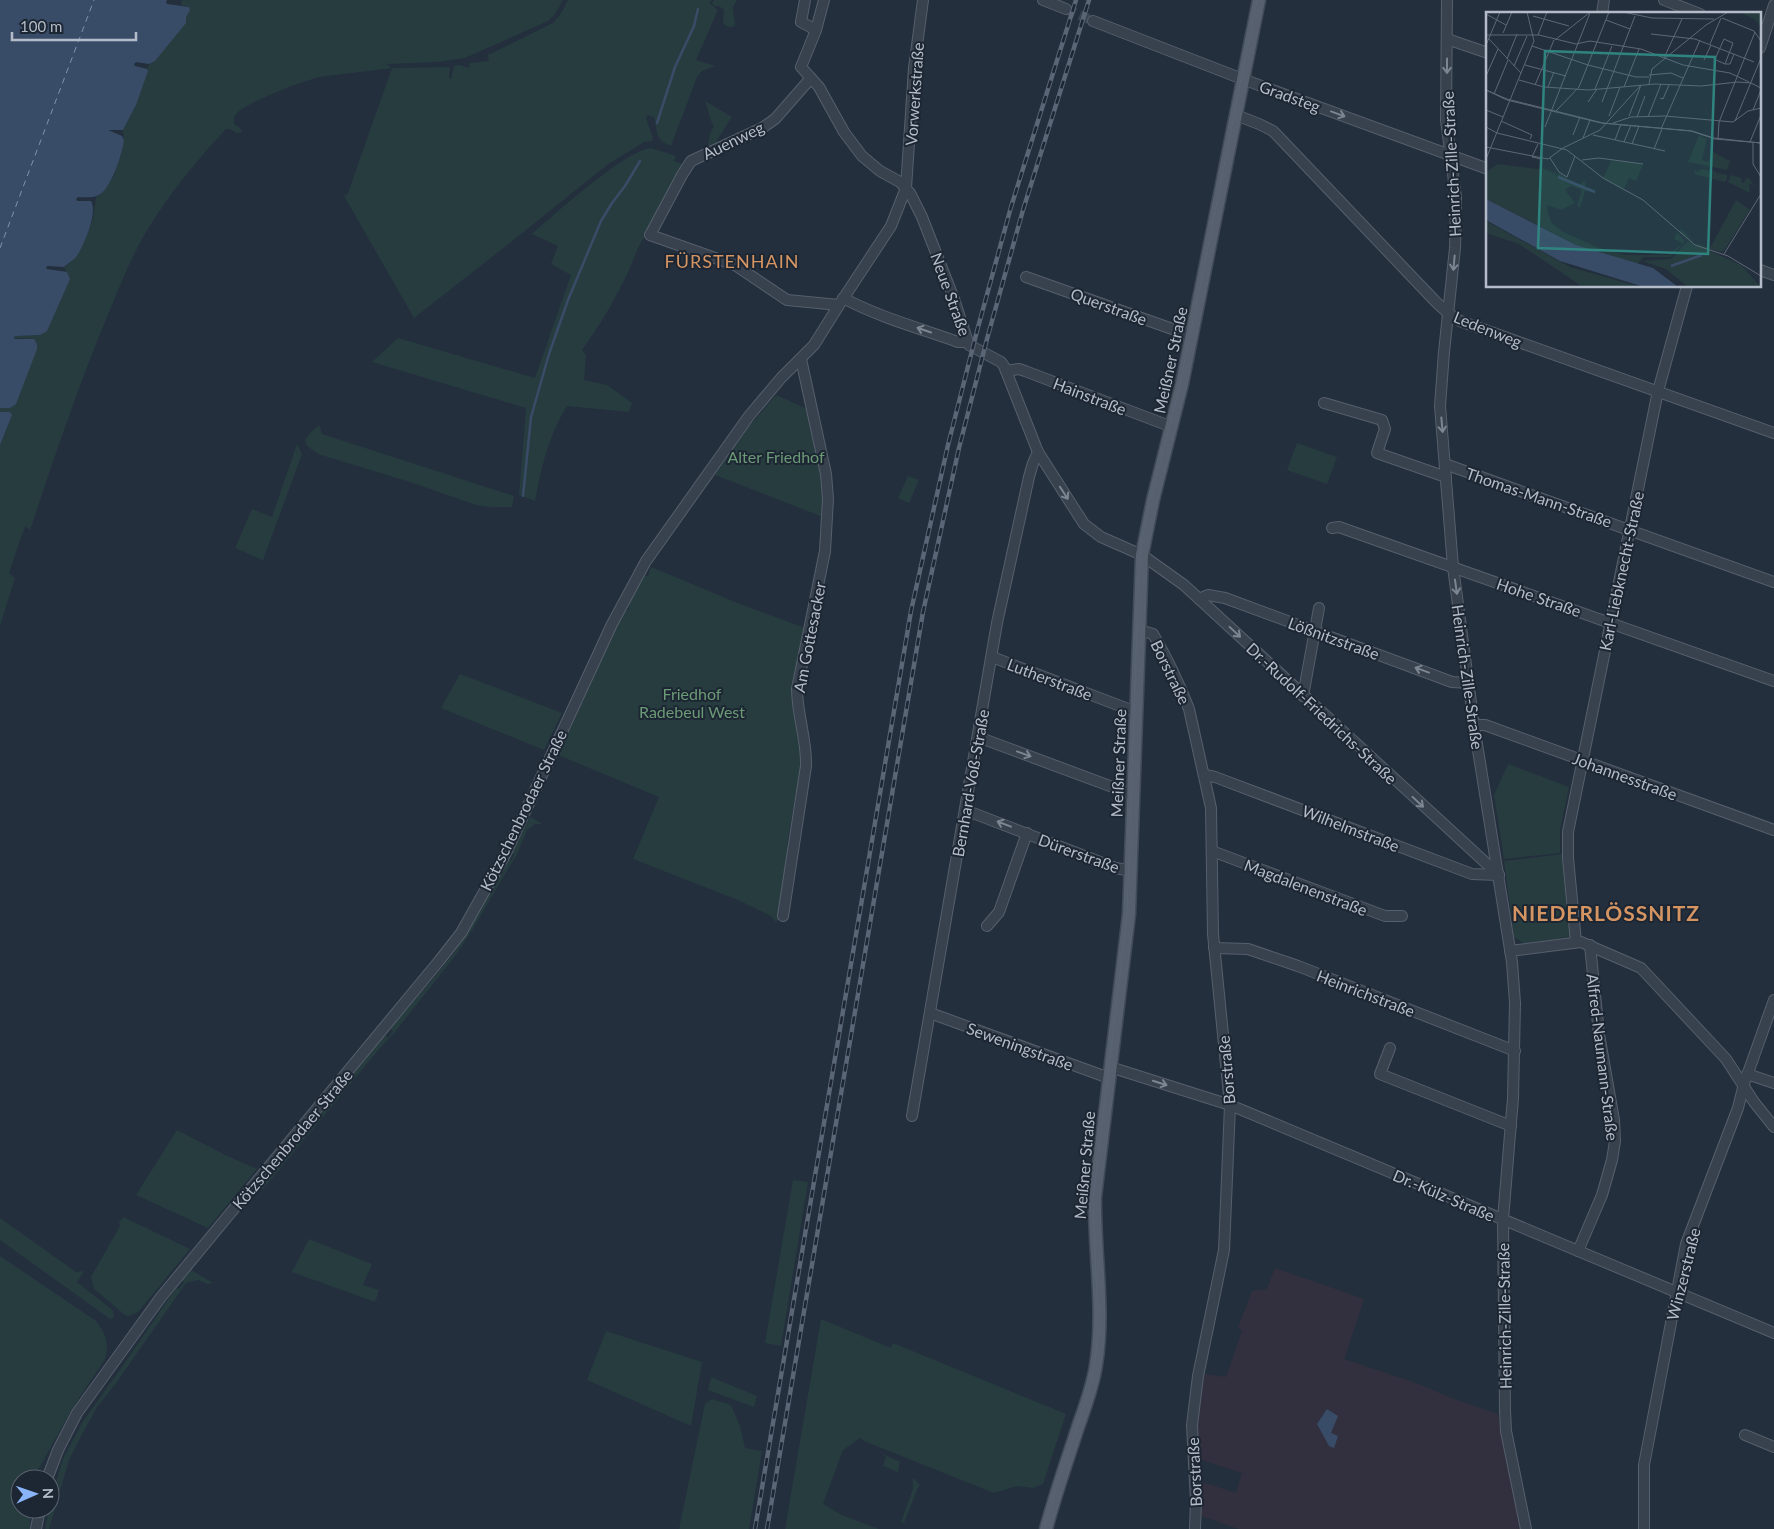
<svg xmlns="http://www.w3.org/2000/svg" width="1774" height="1529" viewBox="0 0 1774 1529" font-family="Lato,sans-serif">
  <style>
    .medical { fill: #32303f }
    .green { fill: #263c3f }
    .water { fill: #394c67 }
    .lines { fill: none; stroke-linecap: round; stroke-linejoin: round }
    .stream { stroke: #394c67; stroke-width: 2.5 }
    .ferry { stroke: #7c92b1; stroke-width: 1; stroke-dasharray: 6 5; stroke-linecap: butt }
    .minor-tunnel { stroke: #3a4453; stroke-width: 10; stroke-dasharray: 10 5; stroke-linecap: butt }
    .minor-casing { stroke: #565f6c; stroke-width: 12 }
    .major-casing { stroke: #414a57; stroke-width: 15 }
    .minor { stroke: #38414e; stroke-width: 10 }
    .major { stroke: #56606e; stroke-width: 12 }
    .tram { stroke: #5a6575; stroke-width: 1 }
    .rail-casing { stroke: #5a6575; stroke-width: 4.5 }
    .rail { stroke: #1d2633; stroke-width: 2.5; stroke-dasharray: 8; stroke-linecap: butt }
    .oneway { stroke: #7c8592 }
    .labels { text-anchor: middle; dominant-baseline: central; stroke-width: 4; stroke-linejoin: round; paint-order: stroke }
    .street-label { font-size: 16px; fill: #b4bcc9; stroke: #1d2633 }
    .park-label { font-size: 16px; fill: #6b9a76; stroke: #1d2633 }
    .neighbourhood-label { font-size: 18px; letter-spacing: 1px; fill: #d59563; stroke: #1d2633 }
    .district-label { font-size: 21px; font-weight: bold; letter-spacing: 1px; fill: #d59563; stroke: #1d2633 }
    .inset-river { fill: none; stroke: #394c67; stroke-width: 2.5 }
    .inset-road { fill: none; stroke: #5e6776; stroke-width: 1 }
    .view { fill: #308480; fill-opacity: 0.15; stroke: #308480; stroke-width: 2.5 }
    .inset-edge { fill: none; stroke: #b4bcc9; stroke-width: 2.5 }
  </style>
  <rect width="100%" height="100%" fill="#242f3e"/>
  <polygon class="medical" points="1275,1268 1364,1299 1344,1359 1419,1384 1451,1398 1498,1414 1520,1529 1239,1529 1201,1516 1199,1481 1236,1493 1242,1473 1198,1459 1196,1424 1204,1374 1226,1377 1242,1331 1238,1328 1252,1291 1267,1289"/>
  <g class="green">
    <path d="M182,0H563L555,14L548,21L465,58L437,62L386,64L392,68L450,67L449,78L451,79L454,66L459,65L469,68L470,63L489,61L488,55L553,23L560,15L568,0H712L709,3L718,10L696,60L715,66L702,71L697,77L671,146C654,140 658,131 654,117L647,115L646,118L653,138L652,141L644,142L607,165L501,250L414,318L344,196L348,193L392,68L319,77L291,86L256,101L240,110L234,117V124L240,128L242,132L237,133L230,129H226C199,158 174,188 153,221C134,249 120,286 107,317C78,387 54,458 30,530L25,526L9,573L15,578L0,626V445L12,415L10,412H0V408H10L34,339L14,338L15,336L40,335L70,279L64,267L77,256L88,233L93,218L96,197L101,194L114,176L122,150L124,140L123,130L136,105L149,64L155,61L190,10L189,7L181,5Z"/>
    <polygon points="714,0 737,0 733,7 735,26 729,27 723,24 724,10 719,6 715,6 712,4"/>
    <polygon points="705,101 732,117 717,140 719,143 707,149 710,134 714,126 712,124"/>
    <path d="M651,148L676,156L674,161L683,164L648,233C637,245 635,258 628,272C615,300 600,325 582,350L586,355L584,380L607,385L632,403L629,412L567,406C548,437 542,466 535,501L519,495L526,408L372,362L398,338L535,378L571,275L551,264L558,246L532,234C555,214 624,151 651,148Z"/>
    <polygon points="776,395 807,409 821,473 823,517 715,475 746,430"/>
    <polygon points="319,425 322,434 514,496 512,507 491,507 476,505 410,482 318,454 307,446 305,440 309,434"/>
    <polygon points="1297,443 1337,457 1327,484 1287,470"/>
    <polygon points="297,444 302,454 263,560 235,548 252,509 272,517"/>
    <polygon points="908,476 919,480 909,503 898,498"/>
    <polygon points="651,567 740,604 805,628 791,695 803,756 788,838 781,917 776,922 771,916 738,900 633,859 659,797 558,755 624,611 629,609 628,602 640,579 645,576 648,576"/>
    <polygon points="460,674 562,713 544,750 441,708"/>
    <polygon points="1508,764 1569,787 1560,830 1560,853 1504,859 1494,795"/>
    <path d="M531,817L542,824H535L527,830L518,852L471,932L455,956L395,1032L380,1048L263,1189L258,1188L310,1125L313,1127L318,1121L317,1118L385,1035L388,1038L393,1031L390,1028C415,999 441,972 463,940C480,914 494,887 508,859L511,861L514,855L512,853L527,822Z"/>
    <polygon points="1563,854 1573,936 1525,944 1514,937 1504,861"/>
    <polygon points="177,1130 225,1155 257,1169 208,1228 136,1195"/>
    <polygon points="793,1180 808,1182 781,1346 765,1343"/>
    <polygon points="123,1217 190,1249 138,1312 129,1316 125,1315 94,1289 91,1277 120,1226 119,1223"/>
    <polygon points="0,1218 76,1272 84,1271 77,1282 110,1308 113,1311 114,1318 110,1319 0,1240"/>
    <polygon points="309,1239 372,1264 363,1285 379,1290 375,1302 292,1272"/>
    <path d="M0,1256L96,1321C105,1333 110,1343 105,1359L72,1409L33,1479H20V1509H30V1529H0Z"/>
    <polygon points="191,1270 213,1283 208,1284 198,1280 186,1283 116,1383 97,1407 81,1436 69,1460 49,1529 45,1529 54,1483 56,1482 63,1459 82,1423 124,1364 176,1288 179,1289 184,1283 182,1280"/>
    <polygon points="821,1319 891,1348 893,1343 1066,1414 1043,1484 1033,1488 1017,1486 994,1493 864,1441 860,1438 843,1450 823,1504 842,1515 879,1529 785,1529"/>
    <polygon points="606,1331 702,1362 691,1426 587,1380"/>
    <polygon points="711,1377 757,1396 754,1407 708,1390"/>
    <polygon points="712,1399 731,1405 740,1426 745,1448 762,1451 749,1529 679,1529 705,1404"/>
    <polygon points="883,1454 900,1462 898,1472 883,1466 886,1457"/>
    <polygon points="913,1479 915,1479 920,1486 918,1487 904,1523 901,1522 913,1489"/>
  </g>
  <g class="water">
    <path d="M0,0H167L166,2L167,4L189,7L190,10L186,17V23L155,61L149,64L136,62L134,64L135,66L147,69L148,71L136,105L123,130H108L122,136L124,140C122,154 111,191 97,196C92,198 84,197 78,197L76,199L77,201H91C98,213 84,245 77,256C74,260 68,263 64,267L47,266L46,268L47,269L67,272L70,279L47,331L40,335L15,336L14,338L15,339H34L37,344V349L16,404L10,408H0Z"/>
    <polygon points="0,412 10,412 12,415 0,445"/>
    <polygon points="1327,1409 1338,1416 1331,1433 1338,1436 1334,1448 1329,1446 1317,1424"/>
  </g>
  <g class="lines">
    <g class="stream">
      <polyline points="657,123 675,67 694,26 698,9"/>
      <polyline points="523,496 531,417 549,354 568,300 601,221 612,203 625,186 640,161"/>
    </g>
    <polyline class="ferry" points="0,248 94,0"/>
    <polyline class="minor-tunnel" points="1066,9 1093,21"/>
    <g class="minor-casing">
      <g id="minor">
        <polyline points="805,0 801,22 816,30"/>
        <polyline points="824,0 816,30 801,67 819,87 844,132 862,156 880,171 900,182 910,193 922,217 954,299 969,345 1001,362 1004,366 1038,452 1084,524 1101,537 1142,555 1184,585 1499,875"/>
        <polyline points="1043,0 1066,9"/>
        <polyline points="1447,0 1446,120 1456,197 1456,212 1455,248 1444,352 1440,406 1453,567 1474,725 1512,962 1515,1003 1513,1098 1503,1219 1505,1411 1506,1431 1526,1529"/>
        <polyline points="1664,0 1700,14"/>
        <polyline points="1602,14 1604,0"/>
        <polyline points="1093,21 1245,80 1488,169"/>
        <polyline points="1447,39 1488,53"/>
        <polyline points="1760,48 1774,5"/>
        <polyline points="811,78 775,119 762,128 691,161 682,175 650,235 735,265 787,300 839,305"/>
        <polyline points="1236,115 1259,124 1273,131 1436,302 1448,313 1460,321 1774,433"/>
        <polyline points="1760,270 1774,275"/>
        <polyline points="1026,277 1192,336"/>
        <path d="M843,298C879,317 919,328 958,342H968"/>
        <polyline points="1006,371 1019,369 1025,371 1172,427"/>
        <polyline points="1324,403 1382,420 1385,429 1377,453 1446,477"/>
        <polyline points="1445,464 1774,582"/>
        <polyline points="1332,528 1339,527 1774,681"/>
        <polyline points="1199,599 1208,595 1225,598 1452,682 1469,683"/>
        <path d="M1139,630L1153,634C1167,658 1179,683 1189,709L1211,808L1213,934L1230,1105L1224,1250L1198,1376L1192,1425L1196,1501L1195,1529"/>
        <polyline points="992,657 1136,712"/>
        <polyline points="1303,696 1319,608"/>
        <polyline points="1474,725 1485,725 1774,830"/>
        <polyline points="978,737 1134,795"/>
        <polyline points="1205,775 1215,777 1472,874 1499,875"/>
        <polyline points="965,810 1116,868 1131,871"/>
        <polyline points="1212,851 1385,916 1402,916"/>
        <path d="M783,916L806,766C807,740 797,715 797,689L825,551L828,499L826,474L801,359"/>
        <polyline points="987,926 999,912 1027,833"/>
        <polyline points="1576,942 1568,858 1568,832 1658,391 1687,286"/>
        <polyline points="1214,948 1248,949 1298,966 1515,1051"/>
        <polyline points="1510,951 1581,942 1641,968 1726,1059 1754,1102 1774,1127"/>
        <polyline points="930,1013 1109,1078"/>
        <polyline points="1390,1048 1380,1074 1511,1126"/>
        <polyline points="1110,1067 1230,1105 1774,1333"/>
        <polyline points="1747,1074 1774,1083"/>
        <polyline points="912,1116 997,623 1029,477 1033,463 1038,452"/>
        <polyline points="1578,1251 1602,1195 1612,1160 1615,1141 1614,1120 1599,1034 1590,945"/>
        <polyline points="1745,1435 1774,1447"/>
        <polyline points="47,1479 58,1450 77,1413 161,1297 439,961 461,933 506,853 612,624 646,561 749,416 781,378 814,345 839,305 891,226 906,188 914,68 923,0"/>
        <polyline points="36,1529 40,1509"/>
        <polyline points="1644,1529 1644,1465 1686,1244 1738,1108 1744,1084 1774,1000"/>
      </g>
    </g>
    <g class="major-casing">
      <path id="major" d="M1046,1529C1055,1495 1067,1461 1078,1427C1085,1407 1093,1386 1096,1365C1105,1309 1094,1253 1095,1197L1129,914L1142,555L1153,500L1182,384L1259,0"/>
    </g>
    <use href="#minor" class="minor"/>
    <use href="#major" class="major"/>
    <path class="tram" d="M1044,1529C1056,1479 1078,1431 1091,1381C1096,1362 1097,1343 1098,1324L1093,1199L1127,914L1139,569C1144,504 1168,442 1181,378C1208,252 1231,126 1257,0"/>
    <g class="rail-casing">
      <g id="rail">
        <polyline points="755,1529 911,611 948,445 977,331 1011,207 1076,0"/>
        <polyline points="767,1529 923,612 959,448 987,339 1023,210 1089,0"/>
      </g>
    </g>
    <use href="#rail" class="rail"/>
  </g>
  <defs><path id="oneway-shaft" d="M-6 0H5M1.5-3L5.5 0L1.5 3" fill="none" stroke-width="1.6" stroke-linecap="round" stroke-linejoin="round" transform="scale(1.25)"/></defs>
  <g class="oneway">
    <use href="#oneway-shaft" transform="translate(1447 66) rotate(90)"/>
    <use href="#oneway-shaft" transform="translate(1338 114) rotate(20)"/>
    <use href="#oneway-shaft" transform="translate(1454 263) rotate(95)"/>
    <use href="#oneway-shaft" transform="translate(924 330) rotate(-161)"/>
    <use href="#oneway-shaft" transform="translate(1442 425) rotate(85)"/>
    <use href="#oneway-shaft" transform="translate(1064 493) rotate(57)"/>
    <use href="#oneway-shaft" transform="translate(1456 587) rotate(82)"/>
    <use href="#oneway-shaft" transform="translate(1235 632) rotate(43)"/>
    <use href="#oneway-shaft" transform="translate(1422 670) rotate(-160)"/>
    <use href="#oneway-shaft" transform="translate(1024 754) rotate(20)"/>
    <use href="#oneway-shaft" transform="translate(1418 802) rotate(43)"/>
    <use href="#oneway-shaft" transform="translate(1004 824) rotate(-159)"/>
    <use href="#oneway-shaft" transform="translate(1160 1083) rotate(18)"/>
  </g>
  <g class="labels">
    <g class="street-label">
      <text transform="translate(914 94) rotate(-86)">Vorwerkstraße</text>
      <text transform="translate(1290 96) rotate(20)">Gradsteg</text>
      <text transform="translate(733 140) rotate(-26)">Auenweg</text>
      <text transform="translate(1451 164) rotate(-93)">Heinrich-Zille-Straße</text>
      <text transform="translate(951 294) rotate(70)">Neue Straße</text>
      <text transform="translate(1109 306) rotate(20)">Querstraße</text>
      <text transform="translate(1488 329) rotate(22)">Ledenweg</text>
      <text transform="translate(1170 360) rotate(-78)">Meißner Straße</text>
      <text transform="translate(1090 396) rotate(21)">Hainstraße</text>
      <text transform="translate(1539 497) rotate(19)">Thomas-Mann-Straße</text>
      <text transform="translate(1621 571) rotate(-78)">Karl-Liebknecht-Straße</text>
      <text transform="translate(1539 597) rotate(19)">Hohe Straße</text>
      <text transform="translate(809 637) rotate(-79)">Am Gottesacker</text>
      <text transform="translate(1334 638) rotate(20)">Lößnitzstraße</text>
      <text transform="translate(1171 672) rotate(64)">Borstraße</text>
      <text transform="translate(1468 677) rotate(82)">Heinrich-Zille-Straße</text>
      <text transform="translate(1050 679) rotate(21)">Lutherstraße</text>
      <text transform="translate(1322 713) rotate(43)">Dr.-Rudolf-Friedrichs-Straße</text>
      <text transform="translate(1118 763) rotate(-88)">Meißner Straße</text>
      <text transform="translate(1625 776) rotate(20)">Johannesstraße</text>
      <text transform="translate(970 783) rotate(-80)">Bernhard-Voß-Straße</text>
      <text transform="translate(523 810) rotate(-64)">Kötzschenbrodaer Straße</text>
      <text transform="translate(1351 828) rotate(21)">Wilhelmstraße</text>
      <text transform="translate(1079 853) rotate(20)">Dürerstraße</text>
      <text transform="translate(1306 887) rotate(21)">Magdalenenstraße</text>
      <text transform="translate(1366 993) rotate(21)">Heinrichstraße</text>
      <text transform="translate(1020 1046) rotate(20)">Seweningstraße</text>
      <text transform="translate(1603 1057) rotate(83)">Alfred-Naumann-Straße</text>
      <text transform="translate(1226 1070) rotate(-95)">Borstraße</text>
      <text transform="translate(292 1139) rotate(-50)">Kötzschenbrodaer Straße</text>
      <text transform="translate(1084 1165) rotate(-85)">Meißner Straße</text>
      <text transform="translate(1444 1195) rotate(23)">Dr.-Külz-Straße</text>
      <text transform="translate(1683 1274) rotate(-76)">Winzerstraße</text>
      <text transform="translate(1504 1316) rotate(-91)">Heinrich-Zille-Straße</text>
      <text transform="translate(1194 1472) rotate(-93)">Borstraße</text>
    </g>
    <g class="park-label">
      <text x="776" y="456">Alter Friedhof</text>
      <text x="692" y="693">Friedhof<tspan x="692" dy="18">Radebeul West</tspan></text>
    </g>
    <g class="neighbourhood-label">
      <text x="732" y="261">FÜRSTENHAIN</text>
    </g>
    <g class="district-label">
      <text x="1606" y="912">NIEDERLÖSSNITZ</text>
    </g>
  </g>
  <g transform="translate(1486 12)">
    <rect width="275" height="275" fill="#242f3e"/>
    <path d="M264,0H275V14L268,7L255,1ZM213,123L221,127L216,148L222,150L227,140L244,149L241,158L202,150ZM125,149L139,150L157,153L150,169L143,166L138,177L117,166ZM12,152L52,157L58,154L56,156L71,162L70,165L73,161L93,173L100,168L99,175L110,179H99L94,196L91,193L96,178L85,174L79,178L89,191L75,198L61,193L62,201L65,210L77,220L111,235L139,243H183L196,231L188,227L191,220L199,229L185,245H158L151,252L90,236L83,229L0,187V160ZM210,157L211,160L216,157L231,160V164L232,161L241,163V167L239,170L208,162ZM245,163L256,166L255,170L258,171L260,166L264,167L268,174L263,171L264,181L242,170ZM250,188L264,198L237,240L219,236L213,234L194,220L195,217L209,231L224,236ZM0,209L84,255L155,275H97L33,232L0,221ZM202,229L255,253L275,275H202L180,257L156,249L185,247Z" fill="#263c3f"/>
    <path d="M0,187L90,233L167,256L192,275H158L74,249L0,208Z" fill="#394c67"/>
    <path class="inset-river" d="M72,165L109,180M0,196L40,220L109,249L157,261L175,275M185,254L216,243"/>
    <path class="inset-road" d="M137,0L166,6L228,7M0,2L20,13M47,4L83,14M236,6L268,19L275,29M120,8L144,17M17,21L26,0M165,22L209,27L268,50M1,23H53L90,32L104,29L155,37L197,53L244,61L263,70M52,23L61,0M3,27L35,61M69,28L103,1M224,32L235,6M0,33L14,0M46,34L102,53L150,65H163M178,46L196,7M21,47L31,22M218,48L225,33M239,52L247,31L238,27L229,47L230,48L239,52H244L248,42M39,53L80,64M28,54L41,24M163,63L185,61L197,66M0,64L12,37M33,68L58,75L103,78L169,72L215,74L252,70L265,71L275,76M163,72L166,57L220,13L242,0M49,73L68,28M62,75L68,60M138,75L153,37M109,77L126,34M0,78L21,87L117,111L206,119L228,126L275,131M0,78L21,88L115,111L205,119L229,127L275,131M8,82L22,48M174,86L177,87L183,73M102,90L111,77M116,90L149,4M0,98L17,105M267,98L275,78M70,99L93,75L123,0M123,104L134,75M143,104L155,73M151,105L159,84M162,105L175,72M15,109L46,123L44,127M249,109L275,46M127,111L145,105L179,104L247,110L262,99L275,96M0,115L11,121L81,138L117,166L157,188L209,233L242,244L275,264M59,115L104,1M175,117L214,28M87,123L94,105M107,123L179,139M97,126L104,108M232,127L233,110L269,20M129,128L135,112M138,130L145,113M264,130L275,103M267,131V152L275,165M52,132L46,145L55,147M146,132L153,114M0,135L62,147L77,136L114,118L155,73M168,137L176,117M64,146L73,160L81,165L89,144M0,147L48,29L41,0M96,148L113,146L157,152M238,242L275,182"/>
    <path class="view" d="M59,39L229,45L222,242L52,236Z"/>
    <rect width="275" height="275" class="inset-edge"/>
  </g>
  <g transform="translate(35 1494) rotate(88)"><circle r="24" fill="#1d2633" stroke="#59626f"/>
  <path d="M0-4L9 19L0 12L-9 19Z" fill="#8ab4f8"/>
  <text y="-8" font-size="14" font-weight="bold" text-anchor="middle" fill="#b4bcc9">N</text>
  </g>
  <path d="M12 32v8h124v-8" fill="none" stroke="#b4bcc9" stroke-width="2.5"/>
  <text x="20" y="32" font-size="15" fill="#b4bcc9" stroke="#1d2633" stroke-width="4" paint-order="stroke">100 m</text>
</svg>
